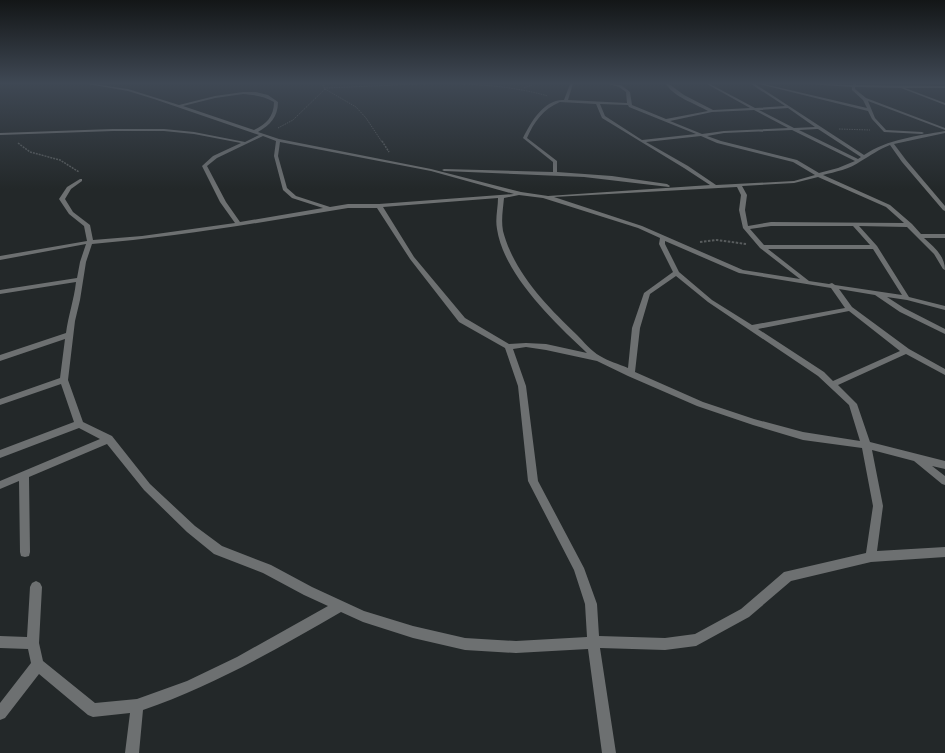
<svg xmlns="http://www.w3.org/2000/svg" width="945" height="753" viewBox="0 0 945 753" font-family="Overpass,sans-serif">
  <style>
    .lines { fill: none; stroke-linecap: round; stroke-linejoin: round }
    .path-far2 { stroke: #585c5d; stroke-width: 1; stroke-dasharray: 1.5 1; stroke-linecap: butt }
    .path-far1 { stroke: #585c5d; stroke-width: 1.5; stroke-dasharray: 2 1; stroke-linecap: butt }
    .path { stroke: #585c5d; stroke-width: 2; stroke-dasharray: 2.5 1.5; stroke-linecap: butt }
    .street { fill: #6d7071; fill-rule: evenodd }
  </style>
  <rect width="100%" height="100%" fill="#232829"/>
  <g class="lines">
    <g class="path-far2">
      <path d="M324,88C397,86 477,76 548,96"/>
      <polyline points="524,88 534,84"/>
      <polyline points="325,89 356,107 366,118 382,142"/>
      <polyline points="278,128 293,120 325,89 322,84"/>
      <polyline points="839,129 870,130"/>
    </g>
    <g class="path-far1">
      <polyline points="382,141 389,152"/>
      <polyline points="18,143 30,152 60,160 79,172"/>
    </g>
    <polyline class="path" points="700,242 717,240 746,244"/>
    <g class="street">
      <path d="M88,84H94L128,89L179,105L215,96L243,92H256L268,95L278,102C278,117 270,125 258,132L279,139L431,169L521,192L548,196L710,185L684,168L602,118L596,104L560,102C543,109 534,122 527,138L557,161V172L612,176L667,184L670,186L669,187L584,177L444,171L442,170L444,169L553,172V162L523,138C531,122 544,99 564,100L570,84H573L568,100L627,103L626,92L619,87L609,84L621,85L630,92L632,105L666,119L708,111C694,103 674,97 666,84H669L684,95L713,110L750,108L707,84H710L755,108L785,106L751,84H755L864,155C888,139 917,136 945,131V133L894,144L906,160L945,206V211L943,210L902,162L890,145C879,149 870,156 861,161C850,169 835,172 823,175L890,205L912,224L921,234H945V238H924C934,247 945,256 945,270L943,269L934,254L907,227L859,226L877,246L909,297L945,306V310L907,300L887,297L904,308L945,329V334L900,312L875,295L839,289L852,307L909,349L945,369V375L906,354L838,385L857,404L870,442L945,461V469L932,466L945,476V485L942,484L914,461L872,450L883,506L877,551L945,547V557L871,562L791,581L749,617L696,646L665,650L600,648L616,753H602L588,649L516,653L465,650L413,638L363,622L341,612C277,649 213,686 143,710L139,753H125L130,713L93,717L88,715L39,674L5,718L0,720V703L31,663L28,649L0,648V636L27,637L30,587L32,583L36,581L40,583L42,587L39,643L43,661L95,703L137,699L187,681L237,657L328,606L304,595L263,573L214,554L187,532L144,490L107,444L29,477L30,552L29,556L25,557L21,556L20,552L19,481L0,489V481L100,439L79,428L0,458V450L74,422L61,384L0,405V399L60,378L65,339L0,361V355L66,333C68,316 74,300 76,282L0,294V290L77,278L80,262L86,244L0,260V256L87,241L84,226L69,214L59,199L67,187L80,179H82V181L71,189L65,199L73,212L90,225L93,240L142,236L235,223L220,202L202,166L213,156L241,143L194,134L164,131H113L0,135V133L113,129H164L194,132L245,142L259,135L154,99L128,91ZM243,94C255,95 264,96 274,102C274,117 266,124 254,130L183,106L215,98ZM600,104L628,105L629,107L696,134L642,140L605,116ZM788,108L815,127L794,128L759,110ZM754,110L788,128L724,131L702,134L670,121L712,112ZM817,129H818L861,157L858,159L799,130ZM792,130L855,161L838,168L819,173L797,160L721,141L707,136L724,133ZM263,136L276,141L274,156L283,190L292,198L323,208L240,222L226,202L207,166L217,158ZM701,136L717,143L793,162L815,175L794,181L716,185L688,166L646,142ZM280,142L431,171L514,194L379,204H348L330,207L296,196L287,188L278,156ZM818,177L886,207L904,223L771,222L748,226L745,210L747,195L742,186L794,183ZM737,187L741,195L739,210L743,228L760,248L800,279L743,270L642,226L554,197ZM519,195L543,198L638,228L660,238L659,244L673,272L644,293L632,328L628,368C619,364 608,361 600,356C591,351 584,342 577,335C547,306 514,273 503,231C501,220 503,209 504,198ZM498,198C498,208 495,219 497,229C504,275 554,322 587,353L546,344L526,343L509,344L465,318L414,257L383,207ZM348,208H377L410,259L459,322L505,348L518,386L528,481L574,570L585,604L587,637L516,641L465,638L413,626L364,611L312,587L271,565L222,546L195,526L150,484L112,436L83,422L68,380L75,321L80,300L86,262L92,244C178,237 263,222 348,208ZM771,226H853L870,245H764L750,229ZM665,241L739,273L831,288L845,308L752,325L712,300L679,272L665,244ZM768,249H873L902,295L835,285L832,283L829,284L809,281ZM676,276L708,302L818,376L849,405L860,441L803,432L754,419L703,402L635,372L640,328L650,294ZM849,311L900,351L833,381L824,372L758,329ZM526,347L546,350L597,361L628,376L697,406L753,425L803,440L862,448L873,506L866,553L784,572L741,609L695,634L665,638L599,636L597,604L584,568L538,481L526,386L513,349Z"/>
      <polygon points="759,84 764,84 867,108 863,100 852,90 852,87 809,84 853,85 854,84 856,84 856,85 945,86 945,88 905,88 945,103 945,105 901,88 855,87 855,89 866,98 945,128 945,130 868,101 875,118 886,130 922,132 924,133 922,134 884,132 872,119 868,111"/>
    </g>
  </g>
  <linearGradient id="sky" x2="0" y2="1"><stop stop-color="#131617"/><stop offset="0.44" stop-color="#3f4854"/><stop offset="1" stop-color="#3f4854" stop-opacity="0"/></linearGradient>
  <rect width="945" height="189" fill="url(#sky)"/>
</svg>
